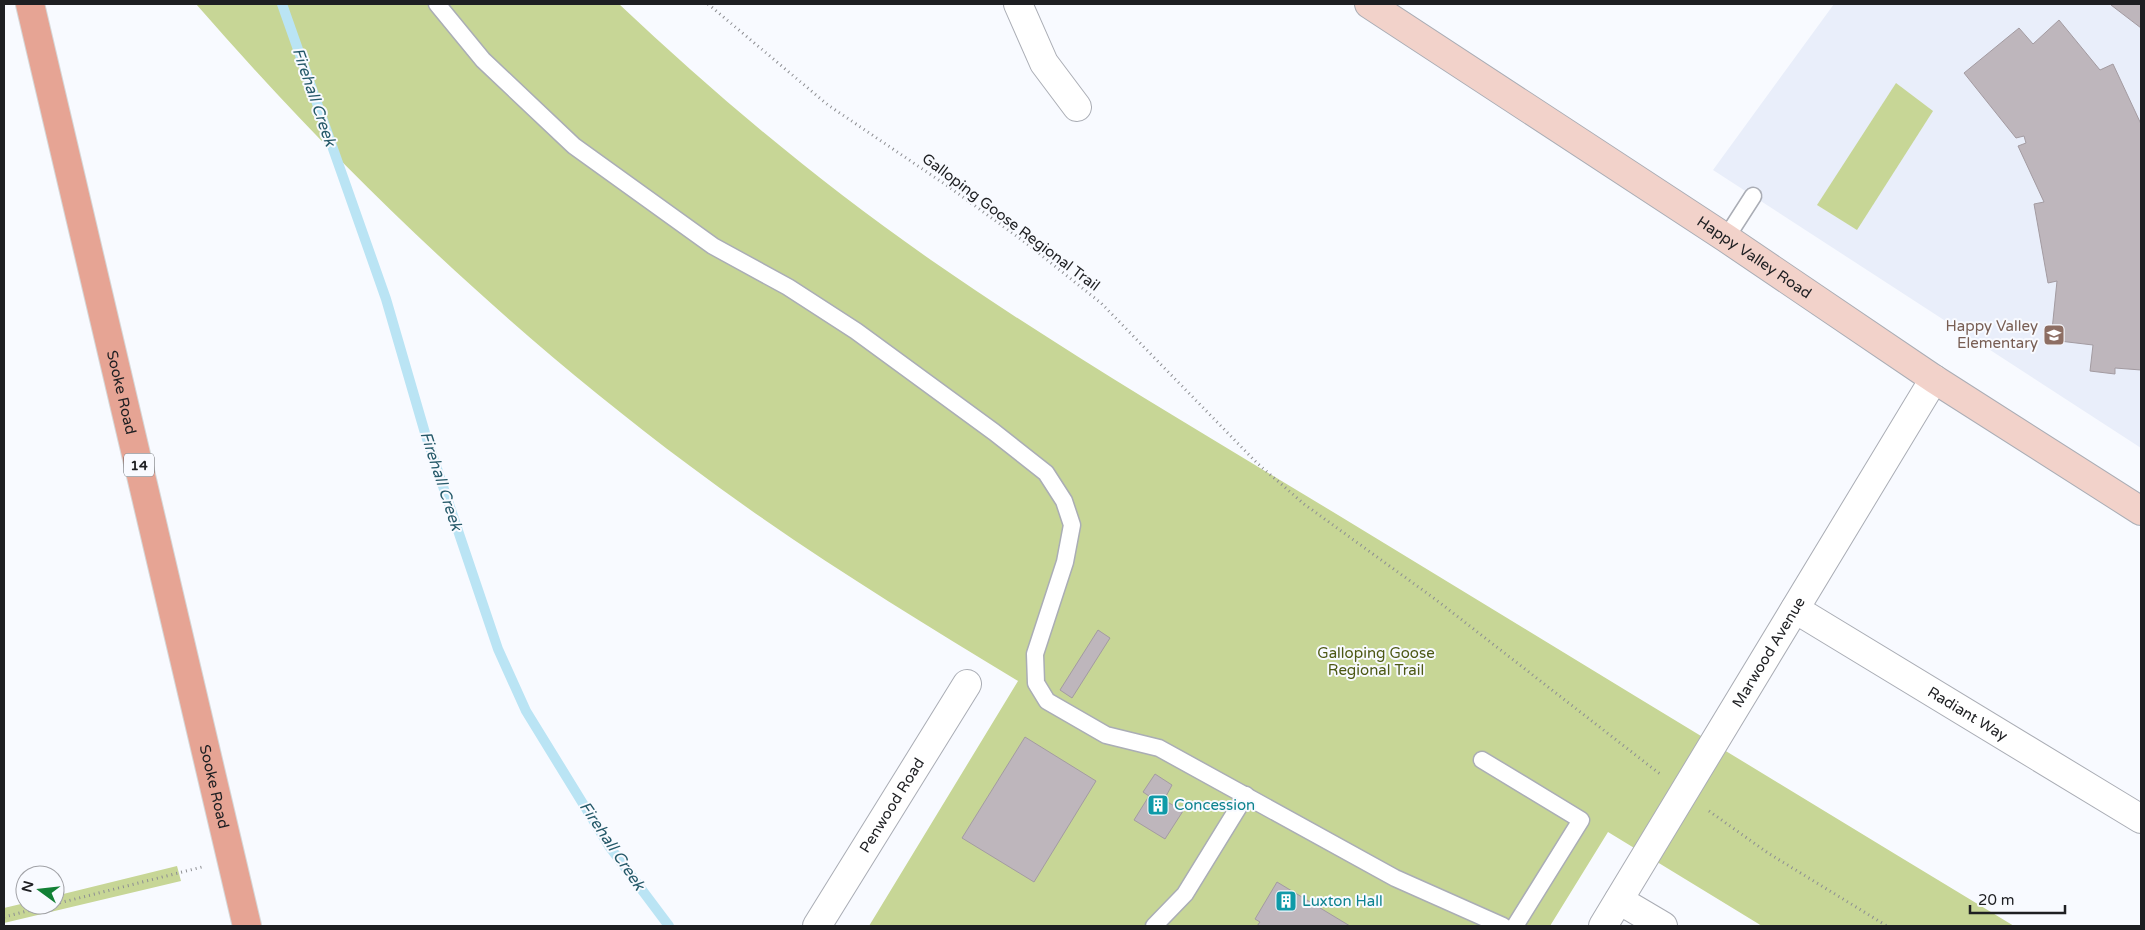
<svg xmlns="http://www.w3.org/2000/svg" width="2145" height="930" viewBox="0 0 2145 930" font-family="'Varela Round',sans-serif">
  <style>
    .built { fill: #e9eefa }
    .green { fill: #c7d696 }
    .lines { fill: none; stroke-linecap: round; stroke-linejoin: round }
    .stream { stroke: #bae4f4; stroke-width: 10 }
    .building { fill: #beb6bc; stroke: #a39ba1 }
    .service-casing { stroke: #aaadb5; stroke-width: 19 }
    .minor-casing { stroke: #aaadb5; stroke-width: 30 }
    .secondary-casing { stroke: #aaadb5; stroke-width: 30 }
    .primary-casing { stroke: #d6d7d7; stroke-width: 30 }
    .path { stroke: #8d8e92; stroke-width: 3; stroke-dasharray: 1 4; stroke-linecap: butt }
    .service { stroke: #fff; stroke-width: 16 }
    .minor { stroke: #fff; stroke-width: 28 }
    .secondary { stroke: #f2d2ca; stroke-width: 28 }
    .primary { stroke: #e6a494; stroke-width: 28 }
    .labels { text-anchor: middle; dominant-baseline: central; stroke-width: 4; stroke-linejoin: round; paint-order: stroke }
    .shield { fill: #f8faff; stroke: #5f6164; stroke-width: 1 }
    .shield-label { font-size: 14px; font-weight: bold; fill: #1e1f22 }
    .street-label { font-size: 15px; fill: #1e1f22; stroke: #f8faff }
    .education-label { font-size: 15px; fill: #785e54; stroke: #f8faff; text-anchor: end }
    .park-label { font-size: 15px; fill: #4c5814; stroke: #f8faff }
    .culture-label { font-size: 15px; fill: #0d838f; stroke: #f8faff; text-anchor: start }
    .water-label { font-size: 16px; font-style: italic; fill: #255969; stroke: #f8faff }
  </style>
  <rect width="100%" height="100%" fill="#f8faff"/>
  <polygon class="built" points="1834,4 2141,4 2141,448 1713,170"/>
  <g class="green">
    <path d="M196,4H619C717,97 821,183 931,260C1062,351 1201,432 1338,515C1563,652 1788,789 2014,926H1762L1608,832L1550,926H869L1018,681C906,613 795,545 690,466C508,330 345,175 196,4Z"/>
    <polygon points="1896,83 1933,111 1857,230 1817,205"/>
    <polygon points="177,866 181,881 4,923 4,908 25,903 25,905 55,905 55,896"/>
  </g>
  <g class="lines">
    <polyline class="stream" points="282,4 386,299 425,433 498,649 526,711 609,846 669,926"/>
  </g>
  <g class="building">
    <polygon points="2112,4 2141,4 2141,28 2111,5"/>
    <polygon points="2059,20 2100,70 2113,64 2141,124 2141,370 2115,368 2115,374 2090,371 2093,345 2051,340 2057,281 2048,283 2034,204 2044,202 2018,146 2026,143 2024,136 2016,138 1964,73 2019,28 2033,44"/>
    <polygon points="1098,630 1110,638 1072,698 1060,690"/>
    <polygon points="1025,737 1096,781 1034,882 962,838"/>
    <polygon points="1155,774 1172,785 1164,800 1183,811 1165,839 1134,820 1149,796 1143,792"/>
    <polygon points="1277,882 1350,926 1257,926 1260,922 1255,919"/>
  </g>
  <g class="lines">
    <g class="service-casing">
      <g id="service">
        <polyline points="437,4 483,60 574,146 713,246 788,287 856,331 994,432 1046,473 1064,501 1072,525 1065,562 1035,654 1036,683 1047,701 1106,735 1159,748 1395,878 1503,926"/>
        <polyline points="1726,238 1753,196"/>
        <polyline points="1482,760 1581,820 1515,926"/>
        <polyline points="1154,926 1185,894 1246,795"/>
      </g>
    </g>
    <g class="minor-casing">
      <g id="minor">
        <polyline points="1018,4 1044,63 1077,107"/>
        <path id="s1" d="M1795,609L2141,819"/>
        <polyline points="1619,900 1663,926"/>
        <path id="s2" d="M817,926L967,684"/>
        <path id="s3" d="M1603,926L1934,379"/>
      </g>
    </g>
    <g class="secondary-casing">
      <g id="secondary">
        <path id="s4" d="M1369,4L1726,238L1934,379L2141,511"/>
      </g>
    </g>
    <g class="primary-casing">
      <g id="primary">
        <path id="s5" d="M30,4L247,926"/>
      </g>
    </g>
    <g class="path">
      <polyline points="708,4 828,105 949,187 1026,243 1101,303 1257,463 1304,504 1435,599 1660,774"/>
      <polyline points="1709,811 1768,853 1887,926"/>
      <polyline points="55,904 202,867"/>
      <polyline points="4,917 50,905"/>
    </g>
    <use href="#service" class="service"/>
    <use href="#minor" class="minor"/>
    <use href="#secondary" class="secondary"/>
    <use href="#primary" class="primary"/>
  </g>
  <defs>
    <g id="school-square" transform="scale(1.125)"><rect x="-9" y="-9" width="18" height="18" rx="4" fill="#8d6e63" stroke="#f8faff"/><path d="M0-5L7-2L0 1L-7-2ZM-4 1L0 2.5L4 1V4Q0 6-4 4Z" fill="#fff"/></g>
    <g id="building-square" transform="scale(1.125)"><rect x="-9" y="-9" width="18" height="18" rx="4" fill="#0f9aa8" stroke="#f8faff"/><path d="M-4-6H4V6H1V3H-1V6H-4ZM-2.5-4.3h1.7v1.8h-1.7ZM.8-4.3h1.7v1.8H.8ZM-2.5-1h1.7V.8h-1.7ZM.8-1h1.7V.8H.8Z" fill="#fff"/></g>
  </defs>
  <g fill-rule="evenodd">
    <use href="#school-square" x="2054" y="335"/>
    <use href="#building-square" x="1158" y="805"/>
    <use href="#building-square" x="1286" y="901"/>
  </g>
  <g class="labels">
    <rect class="shield" x="124" y="453.5" width="30" height="23" rx="4"/>
    <g class="shield-label">
      <text x="139" y="465">14</text>
    </g>
    <g class="street-label">
      <text transform="translate(1011 222) rotate(37)">Galloping Goose Regional Trail</text>
      <text stroke="none"><textPath href="#s4" startOffset="461">Happy Valley Road</textPath></text>
      <text stroke="none"><textPath href="#s5" startOffset="399">Sooke Road</textPath></text>
      <text stroke="none"><textPath href="#s3" startOffset="320">Marwood Avenue</textPath></text>
      <text stroke="none"><textPath href="#s1" startOffset="202">Radiant Way</textPath></text>
      <text stroke="none"><textPath href="#s5" startOffset="804">Sooke Road</textPath></text>
      <text stroke="none"><textPath href="#s2" startOffset="142">Penwood Road</textPath></text>
    </g>
    <g class="education-label">
      <text x="2038" y="326">Happy Valley<tspan x="2038" dy="17">Elementary</tspan></text>
    </g>
    <g class="park-label">
      <text x="1376" y="653">Galloping Goose<tspan x="1376" dy="17">Regional Trail</tspan></text>
    </g>
    <g class="culture-label">
      <text x="1174" y="805">Concession</text>
      <text x="1302" y="901">Luxton Hall</text>
    </g>
    <g class="water-label">
      <text transform="translate(314 97) rotate(71)">Firehall Creek</text>
      <text transform="translate(441 481) rotate(72)">Firehall Creek</text>
      <text transform="translate(612 846) rotate(56)">Firehall Creek</text>
    </g>
  </g>
  <rect width="2145" height="930" fill="none" stroke="#1e1f22" stroke-width="10"/>
  <g transform="translate(40 890) rotate(285)"><circle r="24" fill="#f8faff" stroke="#a1a2a7"/>
  <path d="M0-4L9 19L0 12L-9 19Z" fill="#128035"/>
  <text y="-8" font-size="14" font-weight="bold" text-anchor="middle" fill="#1e1f22">N</text>
  </g>
  <path d="M1970 905v8h95v-8" fill="none" stroke="#1e1f22" stroke-width="2.5"/>
  <text x="1978" y="905" font-size="15" fill="#1e1f22" stroke="#f8faff" stroke-width="4" paint-order="stroke">20 m</text>
</svg>
